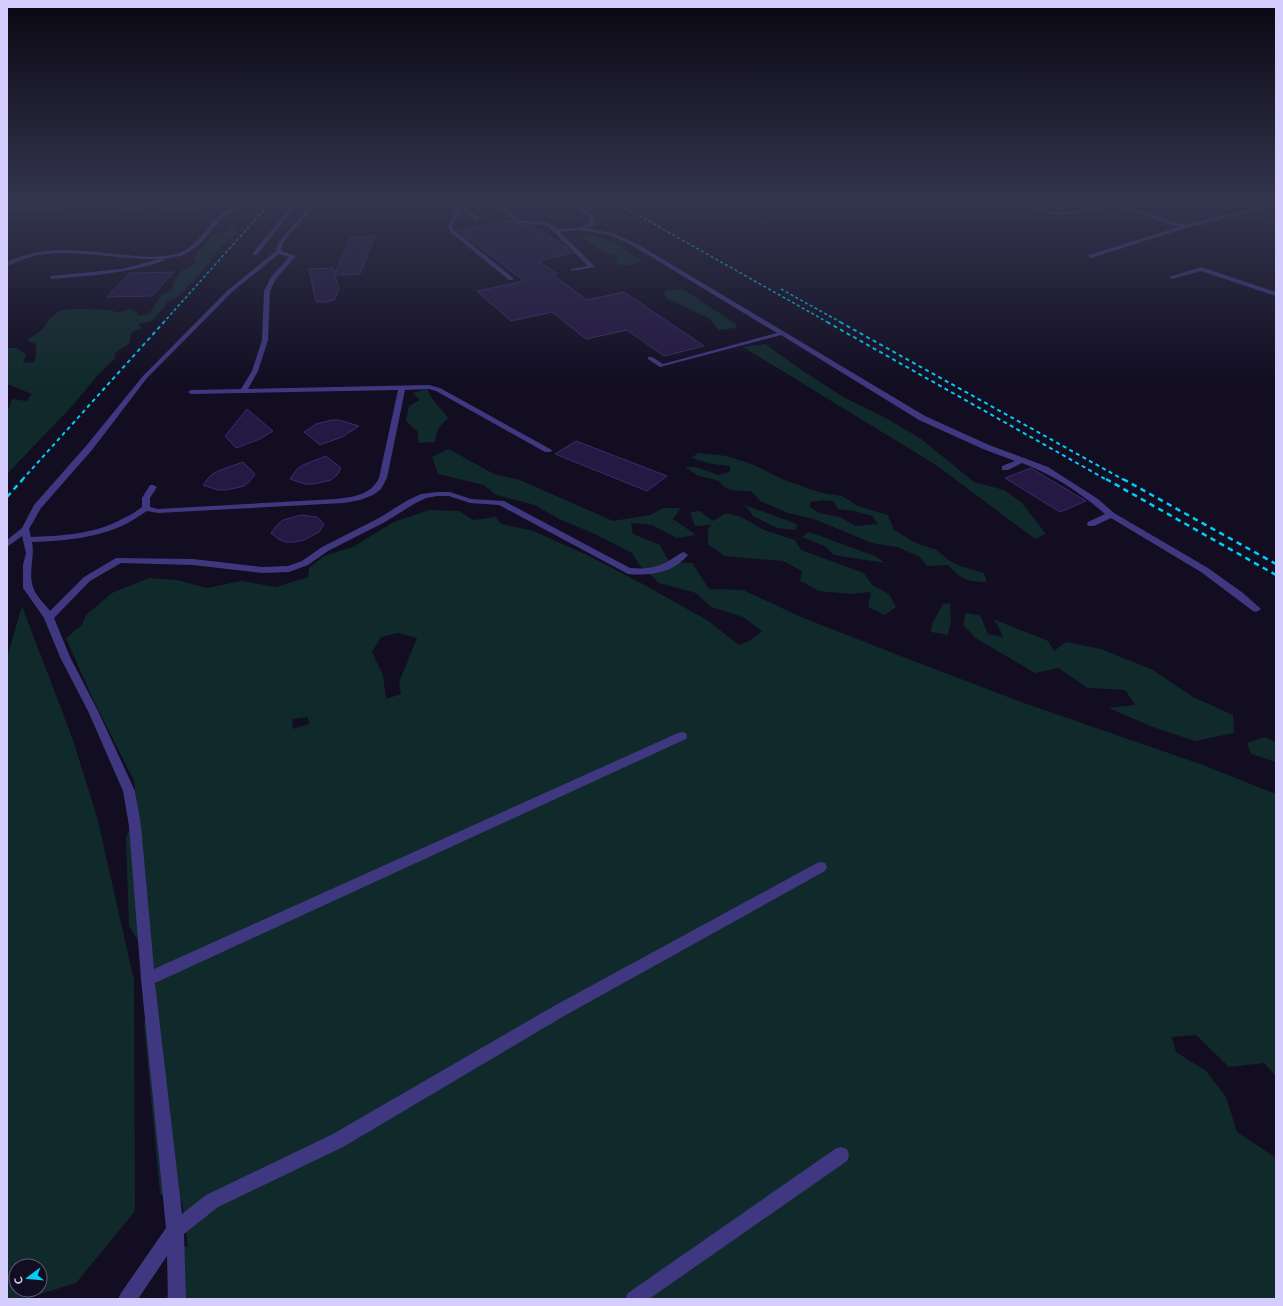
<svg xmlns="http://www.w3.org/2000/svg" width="1283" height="1306" viewBox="0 0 1283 1306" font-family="Ubuntu,sans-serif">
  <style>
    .green { fill: #102a2b; fill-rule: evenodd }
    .building { fill: #241942; stroke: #3d2b6e }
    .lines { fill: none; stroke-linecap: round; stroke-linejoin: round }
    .minor { fill: #3f3880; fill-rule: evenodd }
    .rail-far2 { stroke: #00cef8; stroke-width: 1.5; stroke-dasharray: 3 2.5; stroke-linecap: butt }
    .rail-far1 { stroke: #00cef8; stroke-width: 2; stroke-dasharray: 4 3.5; stroke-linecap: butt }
    .rail { stroke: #00cef8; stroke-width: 2.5; stroke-dasharray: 5.5 4.5; stroke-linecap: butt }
  </style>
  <rect width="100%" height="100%" fill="#120d21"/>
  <g class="green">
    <path d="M230,226H235L236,233L218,250L207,266L180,295L167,302L164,307L152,321L138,324L142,328L132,332L129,344L115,353V358L97,376L74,404L7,474V408H9L12,399L26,401L32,394L7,384V348H16L26,354L23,363L34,362L36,356V344L27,340L43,329L50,318L61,310L77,309L112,310L116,313L130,309L137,312V316L149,314L161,295L171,290C174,282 178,272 186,268C191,265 194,266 197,261L193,258L213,234L223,233L230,229Z"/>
    <polygon points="580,236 602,237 620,246 641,261 630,266 615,263 618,257 598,249"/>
    <polygon points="683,289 737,325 735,328 719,330 710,319 666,298 664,291"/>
    <polygon points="765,344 800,369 845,398 884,417 920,438 974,482 1004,490 1021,502 1046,534 1035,539 936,465 743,347"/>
    <path d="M427,389C431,400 441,408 448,418C439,426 436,431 435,442L418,443V432L406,421L409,406L420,400L413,393Z"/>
    <path d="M449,449L494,474L520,480L613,521L650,515L663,508H681L673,519L696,535L677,538L652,525L631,523L633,534L660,545L669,562L692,563L709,589L743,590L801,617L916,662L1021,702L1203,765L1276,794V1076L1264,1063L1229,1067L1196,1035L1172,1037L1176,1052L1206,1071L1226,1097L1237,1132L1276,1158V1299H166L181,1245L188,1247L182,1201L160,1194L144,1024L157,980L156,971L129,926L126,837L138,812L134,781L92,697L66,638L82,625L86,615L112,593L149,578L177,580L207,588L241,581L276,587L308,577L309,568L324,556L353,547L394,522L429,510L459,511L473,520L496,517L501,524L533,531L585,554L639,582L707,620L739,645L749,641L762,631L743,617L711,607L696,593L659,583L640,566L632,553L595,534L559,519L535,505L496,495L484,485L438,474L432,457ZM398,633L417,638L399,682L401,694L386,699L383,675L372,652L381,637ZM308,717L309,724L293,729L292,719Z"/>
    <path d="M698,453L727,456L754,465L784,480L822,493L842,496L858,506L888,515L894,530L916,543L937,550L948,560L960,566L984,573L987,582C967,582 961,579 948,565L927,566L920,557L897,547L872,543L814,519L788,513L760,501L751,491C739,491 726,492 719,481L697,475L685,467H696L718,475L730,472V466L712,464L691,458ZM823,500L833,501L838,509L854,511L872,516L878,524L856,526L840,517L819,513L810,507V502Z"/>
    <polygon points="745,505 797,524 796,530 777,528 753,516"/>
    <polygon points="700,511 713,521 726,513 741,517 764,530 795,540 801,550 864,573 872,585 889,594 896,607 885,615 868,607 871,592 850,594 819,591 800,581 802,571 783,561 724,556 708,544 708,530 711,525 695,526 690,512"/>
    <polygon points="809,532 875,556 885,563 834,555 825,546 802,537"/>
    <polygon points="950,603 951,620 948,635 931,632 932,624 943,604"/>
    <path d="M22,606L73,740L97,817L134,980L135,1211L76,1283L24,1299H7V658ZM16,1266H40V1290H16Z"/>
    <polygon points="966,613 980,615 988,634 1003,637 998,626 993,619 1048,641 1054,651 1066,642 1101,649 1153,670 1193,697 1233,715 1234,733 1195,741 1150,726 1109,708 1135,705 1125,690 1088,688 1058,668 1035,673 977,639 963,625"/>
    <polygon points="1264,737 1276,742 1276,762 1251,754 1247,743"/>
  </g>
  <g class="building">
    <polygon points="512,220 518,224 533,226 568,248 564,248 572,253 538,261 557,274 553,275 587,300 624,292 704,346 664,356 627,330 586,339 552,312 511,321 477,291 524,281 458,230"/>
    <polygon points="375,236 360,274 335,275 339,289 334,300 325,302 316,302 309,269 333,268 335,273 351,237"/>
    <polygon points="174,272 152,296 107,297 130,273"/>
    <polygon points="247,409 273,431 260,439 236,448 225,436"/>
    <polygon points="332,420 339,420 359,426 342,437 320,445 304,432 316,424"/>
    <polygon points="576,441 667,476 647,491 555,454"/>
    <polygon points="326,456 341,468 337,475 331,480 314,484 305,484 290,479 297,469 303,465"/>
    <polygon points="243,462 255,474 250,481 244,486 226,490 218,490 203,485 211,475 218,471"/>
    <polygon points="1031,468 1034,470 1086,501 1060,512 1005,478"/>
    <polygon points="301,515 317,517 324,524 319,532 304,540 294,542 285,542 278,539 271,533 277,525 283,520"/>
  </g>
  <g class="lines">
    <g class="minor">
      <polygon points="94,202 112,202 123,208 151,206 184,209 193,207 200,202 206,202 196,209 184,211 151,208 122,210 105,204 47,210 7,212 7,210 47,208"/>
      <path d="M243,202H249L223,217L200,244L189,252L181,256L163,259L164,261C127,273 90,276 52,279L50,278V276L122,269L159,259C121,260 83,250 45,254C31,255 20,261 7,266V262C48,243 85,252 127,255C144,257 163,258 179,253C197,247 206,227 219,215C226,209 235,207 243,202Z"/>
      <polygon points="294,202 299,202 257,255 253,255 253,253"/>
      <path d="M312,202H317L282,244L281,251L296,256L276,279L270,291L268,340L258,371L248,389L429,385L440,388L552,450L551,452H545L436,391L429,389L405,390L387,478L381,489L373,495L360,500L344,503L158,513L147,511C140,515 134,520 126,524C98,538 63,541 32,542C35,557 28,573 33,587C35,595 45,604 50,611L84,577L116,558L193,559L262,567L288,566L302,561L322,547L379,518L408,500L421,494L437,492H450L471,499L504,501L630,568C653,570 662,566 681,553L684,552L688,555C673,573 650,576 628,574L499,505L470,503L449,496H437L426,498L414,504L385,522L328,551L308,565L289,572L262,573L193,565L121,563L90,581L54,618L70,657L98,711L135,791L141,826L154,969L678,733L682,732L686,733L687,736L686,739L155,983L182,1214L206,1195L331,1135L554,1006L817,863L821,862L825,863L827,867L825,871L564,1016L343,1147L218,1207L184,1234L186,1299H168L167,1256L138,1299H118L121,1293L166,1228L141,979L129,826L123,791L88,711L60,657L44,618L23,588V565L26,553L22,536L7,547V540L22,528L34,505L86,446L143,376L228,290L276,251L278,243ZM279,254L289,257L271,277L264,291L262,340L252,371L241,389L191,390L188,392L191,394L398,390L379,478C371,495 353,497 336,499L158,509L150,507V498L157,487L153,485H150L142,498V507C135,512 128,517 120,520C94,534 60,536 31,537L29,529L41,508L92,450L147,378L232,292Z"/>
      <path d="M459,202H463V204L480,219L476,220L461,208L458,217L452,224L453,229L513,278V280H509L449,231L448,224C454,216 455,209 459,202Z"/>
      <path d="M492,202H497L521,221H538L549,223L557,229L580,228L590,223L589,217L568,202C577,202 591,212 595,220L594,225L586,228L613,233L639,245L925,416L989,445L1048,467L1098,499L1114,513L1208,568L1243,593L1261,609L1256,612L1253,611L1201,572L1111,518L1094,526H1088L1087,524L1088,522L1105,514C1081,493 1052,474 1022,463L1008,470H1002V466L1015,461L983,449L919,420L781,335L660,367L648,359V357H652L663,364L777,333L635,247L610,235L581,230L560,232L595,267L571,271V269L588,266L547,225L518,223Z"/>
      <polygon points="1017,202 1025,202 1049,211 1060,213 1090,209 1113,203 1184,225 1276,203 1276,205 1186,228 1091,258 1089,257 1089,255 1179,227 1113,205 1090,211 1060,215 1046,213"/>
      <polygon points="1040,202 1048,202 1066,210 1062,211"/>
      <polygon points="1201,267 1276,292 1276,296 1201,271 1172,279 1169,277"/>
      <polygon points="841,1147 847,1149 849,1155 847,1161 649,1299 625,1299 628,1293 835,1149"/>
    </g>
    <g class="rail-far2">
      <polyline points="615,202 829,323"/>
      <polyline points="781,289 842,323"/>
      <polyline points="163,323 271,202"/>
    </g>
    <g class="rail-far1">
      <polyline points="827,322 1107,480"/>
      <polyline points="840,322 1124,480"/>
      <polyline points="22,480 164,322"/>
    </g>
    <g class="rail">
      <polyline points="1106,479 1276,575"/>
      <polyline points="1123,479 1276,564"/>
      <polyline points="7,497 23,479"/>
    </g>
  </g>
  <linearGradient id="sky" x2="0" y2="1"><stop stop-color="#0a0712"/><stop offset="0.52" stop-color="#33354e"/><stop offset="1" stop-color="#33354e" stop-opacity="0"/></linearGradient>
  <rect width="1283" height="385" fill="url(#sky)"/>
  <rect width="1283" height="1306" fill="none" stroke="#d6cdff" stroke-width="16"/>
  <g transform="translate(28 1278) rotate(254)"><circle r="19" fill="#120d21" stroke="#605a7a"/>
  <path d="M0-3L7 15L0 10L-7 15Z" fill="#00cef8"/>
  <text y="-6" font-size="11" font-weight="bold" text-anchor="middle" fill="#d6cdff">С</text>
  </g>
</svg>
